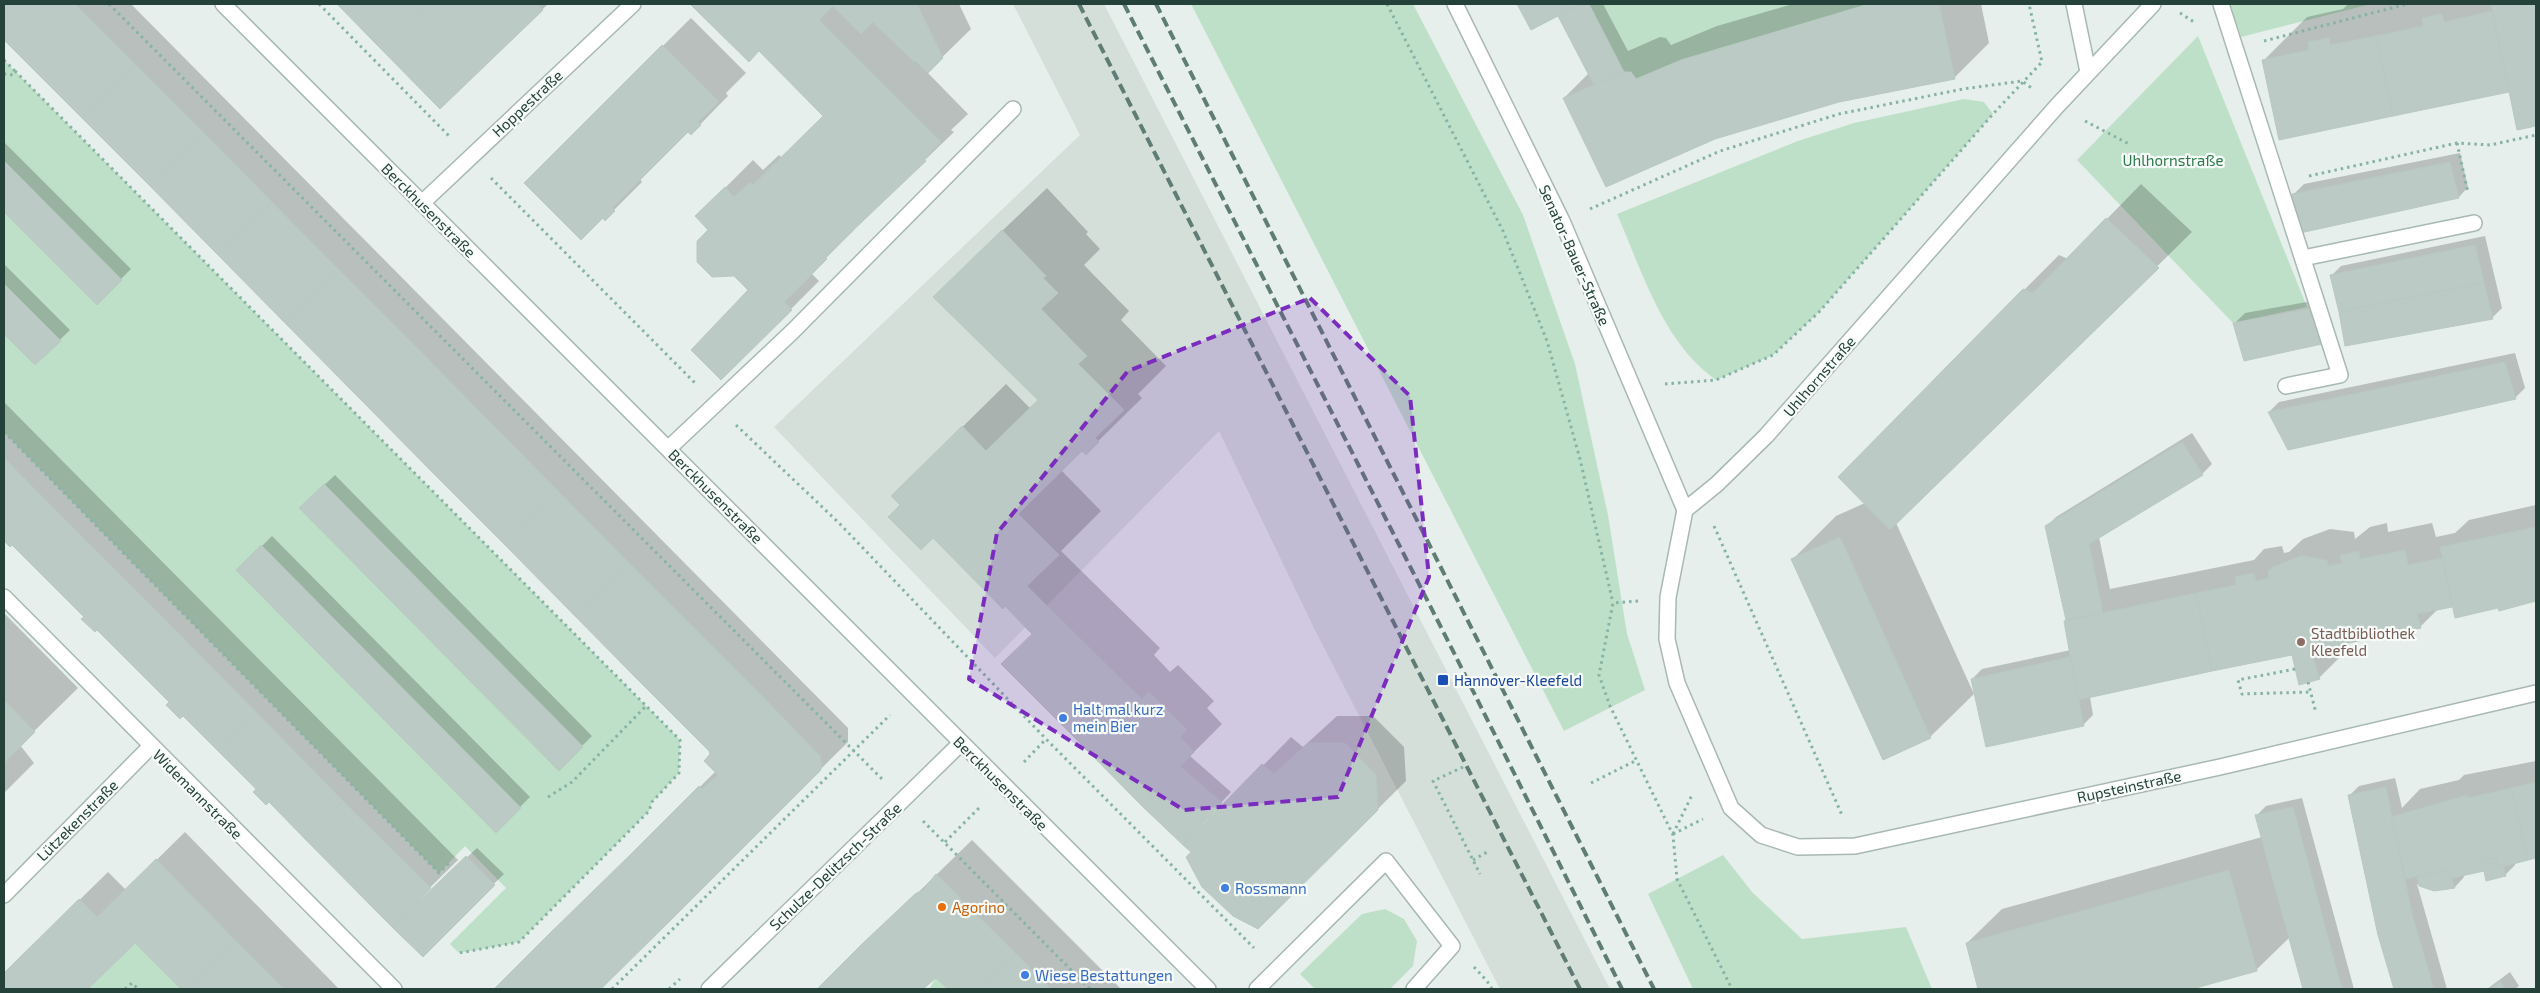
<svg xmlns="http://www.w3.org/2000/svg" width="2540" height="993" viewBox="0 0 2540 993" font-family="'Exo 2',sans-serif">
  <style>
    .built { fill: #d4dfda }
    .green { fill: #bfe0c8; fill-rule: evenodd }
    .shadow { fill: #0003 }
    .building { fill: #bbcac4; stroke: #b8c9c2 }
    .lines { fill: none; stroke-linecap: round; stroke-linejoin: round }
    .minor-casing { stroke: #a8b8b2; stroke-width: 18 }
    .path { stroke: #86b3a5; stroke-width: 3; stroke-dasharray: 2.5 4; stroke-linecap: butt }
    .minor { stroke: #fff; stroke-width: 15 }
    .rail { stroke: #5f7d75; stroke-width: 4; stroke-dasharray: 10 5; stroke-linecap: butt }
    .marked { fill: #7b2cbf; fill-opacity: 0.2; stroke: #7b2cbf; stroke-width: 4; stroke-dasharray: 10 6; stroke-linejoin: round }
    .education-dot { fill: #8d6e63; stroke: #f7fbf9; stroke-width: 2 }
    .transit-dot { fill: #1a4fb4; stroke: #f7fbf9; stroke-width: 2 }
    .shop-dot { fill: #3f7fe0; stroke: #f7fbf9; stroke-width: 2 }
    .food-dot { fill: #e8710a; stroke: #f7fbf9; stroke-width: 2 }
    .labels { text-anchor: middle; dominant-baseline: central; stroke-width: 4.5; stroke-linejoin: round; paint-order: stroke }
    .street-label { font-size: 15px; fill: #24423a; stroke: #f7fbf9 }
    .park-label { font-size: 15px; fill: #2d7a4b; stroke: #f7fbf9 }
    .education-label { font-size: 15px; fill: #785e54; stroke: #f7fbf9; text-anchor: start }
    .transit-label { font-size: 15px; fill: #164399; stroke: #f7fbf9; text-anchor: start }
    .shop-label { font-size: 15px; fill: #366cbe; stroke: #f7fbf9; text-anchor: start }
    .food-label { font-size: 15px; fill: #c56008; stroke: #f7fbf9; text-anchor: start }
  </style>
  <rect width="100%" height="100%" fill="#e6efeb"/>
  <polygon class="built" points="1013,4 1104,4 1610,989 1500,989 1315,630 1219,431 995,658 774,427 1080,135"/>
  <g class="green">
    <polygon points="1191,4 1413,4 1523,215 1575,364 1608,515 1627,634 1645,690 1564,731"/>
    <polygon points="1589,4 1869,4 1869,5 1636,79 1631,72 1624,72"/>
    <polygon points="2230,4 2371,4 2241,37"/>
    <polygon points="2198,36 2307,307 2233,323 2077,160"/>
    <path d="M4,60L680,740L679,773L652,802L649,811L519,942L459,953L450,944L506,888L465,846L439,873L4,432V334L35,365L60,341L4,284V212L97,305L122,280L4,161ZM324,484L583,746L559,771L299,508ZM261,545L521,808L497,832Z"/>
    <path d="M1964,99L1984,102L1993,114L1819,312L1773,355L1716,380C1663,343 1642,271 1617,214L1798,141L1854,123Z"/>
    <polygon points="1723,855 1752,892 1802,939 1906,927 1932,989 1693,989 1648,894"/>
    <polygon points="1385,909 1404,919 1417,941 1413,966 1390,989 1315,989 1300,974 1362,914"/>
    <polygon points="135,943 181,989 88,989"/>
    <polygon points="936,978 948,989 929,989"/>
  </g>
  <g class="shadow">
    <polygon points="4,4 131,4 848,728 848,742 599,989 495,989 716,771 712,754 4,38"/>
    <polygon points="339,4 548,4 440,108"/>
    <polygon points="692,4 959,4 971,29 927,72 968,114 951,130 954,132 853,229 854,230 811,273 819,281 791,309 749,292 735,275 710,230 725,188 753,160 763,170 779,155 782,158 825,116 759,50 749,60"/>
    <polygon points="1519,4 1603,4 1628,51 1660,37 1666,38 1671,45 1717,26 1793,4 1981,4 1989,43 1954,78 1564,98 1589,73 1559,14 1531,28"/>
    <polygon points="2348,4 2536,4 2536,125 2518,128 2510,91 2280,139 2264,60 2307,17 2343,9"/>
    <polygon points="691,18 746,73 726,93 728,96 719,105 691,134 688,131 640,179 642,182 605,219 525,183"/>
    <polygon points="4,142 131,269 97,303 4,210"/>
    <polygon points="2460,153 2468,187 2459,197 2294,194 2304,184"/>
    <polygon points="2141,184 2192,232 1896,523 1974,694 1930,737 1793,559 1836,516 1865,503 2024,290 2059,255 2068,259"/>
    <polygon points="1047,188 1088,232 1086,234 1100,249 1084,265 1129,311 1121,320 1166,366 1138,394 1142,398 1086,453 1082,449 1061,470 1101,511 1061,551 1160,648 1154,655 1170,672 1178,665 1214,701 1207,708 1222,724 1190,756 1231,792 1195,831 1197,833 1291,737 1303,747 1337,716 1373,716 1404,747 1406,781 1258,928 1193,852 1143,805 1022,593 902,505 936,453 1006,384 1030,408 1040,399 978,254"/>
    <polygon points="2485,236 2502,308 2492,318 2346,344 2331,276 2341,266"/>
    <polygon points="4,264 70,330 35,364 4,332"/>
    <polygon points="2323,299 2331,333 2321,343 2235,323 2245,313"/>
    <polygon points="2515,353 2525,388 2515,398 2269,412 2279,402"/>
    <polygon points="4,402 458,860 401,916 402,918 477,848 504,874 422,955 12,543 10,545 4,539"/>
    <polygon points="2192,433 2212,464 2202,474 2099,537 2110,589 2254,560 2264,549 2282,546 2284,553 2289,552 2303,539 2330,529 2354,532 2355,539 2370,527 2387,523 2388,532 2432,523 2436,537 2455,533 2469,520 2536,505 2536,601 2500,609 2499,607 2453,605 2439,608 2420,627 2345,643 2347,650 2319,678 2293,653 2090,697 2093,715 2083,725 1972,679 1982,669 2071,650 2067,620 2046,527 2056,517"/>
    <polygon points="335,475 592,736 559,769 300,508"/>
    <polygon points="272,536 530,797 496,831 238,570"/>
    <polygon points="4,613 78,688 20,745 34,763 4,793"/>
    <polygon points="2536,761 2536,857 2515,862 2515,865 2505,875 2485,869 2463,874 2464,877 2455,887 2435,889 2417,884 2447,989 2395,989 2379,935 2349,796 2359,786 2395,778 2402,808 2420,789 2459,780 2464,775"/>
    <polygon points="2302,798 2354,989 2304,989 2290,937 2256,970 2188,989 1979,989 1967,943 2002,909 2262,837 2256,816 2266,806"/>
    <polygon points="185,832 339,989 182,989 135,941 86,989 4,989 4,974 108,872 126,890"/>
    <polygon points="972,840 1121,989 950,989 936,976 921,989 819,989"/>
    <polygon points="2510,972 2519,986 2515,989 2487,989"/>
  </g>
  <g class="building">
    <polygon points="4,4 62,4 15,51 4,40"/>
    <polygon points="62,4 75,4 135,64 81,117 15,51"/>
    <polygon points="337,4 425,4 380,48"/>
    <polygon points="425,4 537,4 543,10 440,109 380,48"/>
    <polygon points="690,4 917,4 943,58 928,73 916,61 914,62 873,22 861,34 833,6 819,20 941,142 924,159 926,161 825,257 827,259 784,302 792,310 721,380 691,350 748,290 734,276 712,277 697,262 697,241 708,230 695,216 725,187 734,197 750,182 753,185 823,116 759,51 749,62"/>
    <polygon points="1517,4 1581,4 1531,30"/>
    <polygon points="1581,4 1589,4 1624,72 1594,85 1558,16"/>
    <polygon points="1869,4 1939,4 1955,79 1839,102 1715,139 1606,187 1563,98 1624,72 1631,72 1636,79 1681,60"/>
    <polygon points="2491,4 2536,4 2536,126 2517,130"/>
    <polygon points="2492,11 2509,92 2393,116 2376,36 2423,26 2422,18 2442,14 2444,22"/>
    <polygon points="2376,36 2393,116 2279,140 2262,60 2309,50 2308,42 2329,38 2330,45"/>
    <polygon points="662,45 719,102 698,122 701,125 691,135 688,132 612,208 615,211 605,221 603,218 581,240 524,183"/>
    <polygon points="135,64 205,134 151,187 81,117"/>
    <polygon points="205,134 272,202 218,255 151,187"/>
    <polygon points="4,161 122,280 97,305 4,212"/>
    <polygon points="2450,162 2459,198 2300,233 2292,194"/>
    <polygon points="272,202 340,271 286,324 218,255"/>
    <polygon points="2106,218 2159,268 1890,530 1838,477 2023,289 2033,293"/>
    <polygon points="1002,230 1046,276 1043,278 1058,293 1041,309 1087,356 1078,364 1124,410 1095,438 1099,442 1086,455 1082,451 1018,514 946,442 962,426 986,451 1038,400 933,297"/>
    <polygon points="2475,245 2484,283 2339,312 2330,275"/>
    <polygon points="340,271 423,354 369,408 286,324"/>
    <polygon points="2484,283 2493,319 2345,346 2339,312"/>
    <polygon points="4,284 61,341 35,365 4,334"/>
    <polygon points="2313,308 2322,344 2244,361 2233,323"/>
    <polygon points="423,354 491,423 437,477 369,408"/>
    <polygon points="2505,362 2516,399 2288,450 2268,412"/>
    <polygon points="491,423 559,492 505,545 437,477"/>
    <polygon points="946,442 1059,555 1003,609 933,538 921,550 888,517 900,505 891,496"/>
    <polygon points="2182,442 2203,475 2089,544 2103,613 2066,620 2045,526"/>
    <polygon points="4,458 87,542 48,581 12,545 10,547 4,541"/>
    <polygon points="324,484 583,747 559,771 299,508"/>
    <polygon points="559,492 628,562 574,615 505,545"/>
    <polygon points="2536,527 2536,601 2499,611 2498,608 2455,618 2440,547"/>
    <polygon points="1840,537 1931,738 1883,760 1791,559"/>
    <polygon points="87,542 173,628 134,667 97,630 95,632 81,619 84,617 48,581"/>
    <polygon points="261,545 521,808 496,833 236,570"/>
    <polygon points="2405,550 2408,565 2442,558 2452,607 2417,614 2421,628 2311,651 2320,679 2299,685 2292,655 2212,671 2196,593 2236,585 2235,577 2254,573 2256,581 2269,578 2268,571 2273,567 2301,556 2327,560 2328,566 2342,563 2340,555 2359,551 2360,559"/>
    <polygon points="628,562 696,630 642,684 574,615"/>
    <polygon points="1027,586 1126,684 1073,736 1001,664 1032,634 1006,607"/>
    <polygon points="2196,593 2212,671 2078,700 2064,621"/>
    <polygon points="173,628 257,713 218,751 183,716 180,719 166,705 169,702 134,667"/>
    <polygon points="696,630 763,697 709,751 642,684"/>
    <polygon points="2070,657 2084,726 1986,747 1971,679"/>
    <polygon points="1126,684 1142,699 1149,692 1187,730 1180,737 1194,752 1142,806 1073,736"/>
    <polygon points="763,697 820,756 822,766 820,771 749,842 696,789 699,786 702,789 718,775 704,761 710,754 709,751"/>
    <polygon points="4,700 35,732 4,763"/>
    <polygon points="257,713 343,801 305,839 269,802 266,805 253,792 256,789 218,751"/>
    <polygon points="1308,743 1345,743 1376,775 1378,810 1258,929 1233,916 1202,887 1186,857 1191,852 1183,845 1262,764 1274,774"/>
    <polygon points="1180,766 1222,803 1183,845 1142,806"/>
    <polygon points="2536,782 2536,858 2528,860 2511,788"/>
    <polygon points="2386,787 2413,918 2434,989 2394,989 2378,935 2348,795"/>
    <polygon points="2511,788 2528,860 2498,868 2496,858 2482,861 2484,871 2452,878 2449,869 2406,879 2391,817 2467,795 2468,798"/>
    <polygon points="696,789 749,842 682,909 629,856"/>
    <polygon points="343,801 431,888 392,927 305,839"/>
    <polygon points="2293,807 2342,989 2303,989 2255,815"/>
    <polygon points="466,856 495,885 423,957 392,927"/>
    <polygon points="629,856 682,909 601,989 596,989 545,938"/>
    <polygon points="2496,858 2498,868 2503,866 2506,876 2486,881 2482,861"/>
    <polygon points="156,859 235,940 185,989 181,989 135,943 127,951 77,901 79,899 97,917"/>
    <polygon points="2449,869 2455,888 2434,891 2419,886 2417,877"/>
    <polygon points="2229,870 2257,971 2192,989 1978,989 1966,943"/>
    <polygon points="936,874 1016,954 980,989 948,989 936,978 923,989 905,989 861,945 915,894 923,890"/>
    <polygon points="77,901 127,951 88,989 4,989 4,973"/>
    <polygon points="545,938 596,989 494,989"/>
    <polygon points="235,940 284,989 185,989"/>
    <polygon points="861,945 905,989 817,989"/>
    <polygon points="1016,954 1051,989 980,989"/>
    <polygon points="2500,981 2505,989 2490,989"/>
  </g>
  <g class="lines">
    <g class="minor-casing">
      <g id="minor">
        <polyline points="223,4 1208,989"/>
        <polyline points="1455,4 1562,221 1685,510"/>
        <polyline points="2074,4 2088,72"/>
        <polyline points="2153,4 2057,106 1766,436 1717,484 1685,510 1668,597 1667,639 1677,683 1731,808 1761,835 1798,847 1855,846 2220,767 2536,693"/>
        <polyline points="2221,4 2340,375 2286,386"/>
        <polyline points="422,203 633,4"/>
        <polyline points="2303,258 2474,223"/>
        <polyline points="669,448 793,331 1013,109"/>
        <polyline points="4,597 394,989"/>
        <polyline points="4,895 151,746"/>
        <polyline points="709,989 961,743"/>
        <polyline points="1257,989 1386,861 1452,946 1414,989"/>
      </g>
    </g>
    <g class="path">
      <polyline points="109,4 882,779"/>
      <polyline points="319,4 450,137"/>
      <polyline points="1387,4 1503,231 1547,341 1580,459 1613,603"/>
      <polyline points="2180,13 2194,22"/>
      <polyline points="2264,41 2407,4"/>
      <polyline points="4,60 15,71 11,75 4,74"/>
      <polyline points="15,71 680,740 679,773 652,802 649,811 519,942 459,953"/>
      <polyline points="2085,121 2129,144"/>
      <polyline points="2457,143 2468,193"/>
      <polyline points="2309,176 2457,143 2490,145 2536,135"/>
      <polyline points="491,178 695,383"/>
      <polyline points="1590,209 1720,151 1839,114 1963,89 2022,81 2033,89"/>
      <polyline points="1665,384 1716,380 1773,355 1819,312 1993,114 2042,62 2029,4"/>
      <polyline points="736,425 839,523 1046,739 1254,948"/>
      <polyline points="4,432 439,873 451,861"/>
      <polyline points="1714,526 1842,815"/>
      <polyline points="1638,601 1613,603 1599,675 1610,706 1673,835 1677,879 1732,989"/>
      <polyline points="2295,669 2238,680 2242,694 2311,692"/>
      <polyline points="2308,682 2316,713"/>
      <polyline points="1024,762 1046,739"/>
      <polyline points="1463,767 1433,781 1480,874"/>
      <polyline points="1591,783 1637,760"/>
      <polyline points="548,797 572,782 646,706"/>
      <polyline points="923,821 1090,989"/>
      <polyline points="1673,834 1692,795"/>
      <polyline points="1673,834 1703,819"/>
      <polyline points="945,842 981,806"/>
      <polyline points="1473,860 1489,851"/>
      <polyline points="1474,967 1487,981 1492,989"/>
      <polyline points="125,989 132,983 138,989"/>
      <polyline points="612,989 890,715"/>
      <polyline points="669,989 680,979"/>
    </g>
    <use href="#minor" class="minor"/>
    <g class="rail">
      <polyline points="1079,4 1580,989"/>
      <polyline points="1124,4 1449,643 1622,989"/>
      <polyline points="1156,4 1654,989"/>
    </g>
  </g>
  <path class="marked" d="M1310,298L1410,396L1429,577L1338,797L1184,810L969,679L997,533L1128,371Z"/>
  <circle class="education-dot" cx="2301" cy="642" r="5"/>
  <rect class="transit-dot" x="1437" y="674" width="12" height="12" rx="2.5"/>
  <g class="shop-dot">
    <circle cx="1063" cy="718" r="5"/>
    <circle cx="1225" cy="888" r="5"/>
    <circle cx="1025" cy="975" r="5"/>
  </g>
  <circle class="food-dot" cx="942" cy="907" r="5"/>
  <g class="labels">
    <g class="street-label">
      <text transform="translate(527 103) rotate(-43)">Hoppestraße</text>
      <text transform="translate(429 210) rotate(45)">Berckhusenstraße</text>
      <text transform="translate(1575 255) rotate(66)">Senator-Bauer-Straße</text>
      <text transform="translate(1819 376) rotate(-49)">Uhlhornstraße</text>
      <text transform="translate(716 496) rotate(45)">Berckhusenstraße</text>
      <text transform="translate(1001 783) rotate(45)">Berckhusenstraße</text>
      <text transform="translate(2129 786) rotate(-12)">Rupsteinstraße</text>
      <text transform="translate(198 794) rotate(45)">Widemannstraße</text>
      <text transform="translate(77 820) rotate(-45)">Lützekenstraße</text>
      <text transform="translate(835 866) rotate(-44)">Schulze-Delitzsch-Straße</text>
    </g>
    <g class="park-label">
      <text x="2173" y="160">Uhlhornstraße</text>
    </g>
    <g class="education-label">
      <text x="2311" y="633">Stadtbibliothek<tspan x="2311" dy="17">Kleefeld</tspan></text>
    </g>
    <g class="transit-label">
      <text x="1454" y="680">Hannover-Kleefeld</text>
    </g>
    <g class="shop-label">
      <text x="1073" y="709">Halt mal kurz<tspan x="1073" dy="17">mein Bier</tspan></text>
      <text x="1235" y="888">Rossmann</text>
      <text x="1035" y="975">Wiese Bestattungen</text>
    </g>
    <g class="food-label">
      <text x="952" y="907">Agorino</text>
    </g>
  </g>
  <rect width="2540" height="993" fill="none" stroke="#24423a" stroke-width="10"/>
</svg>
